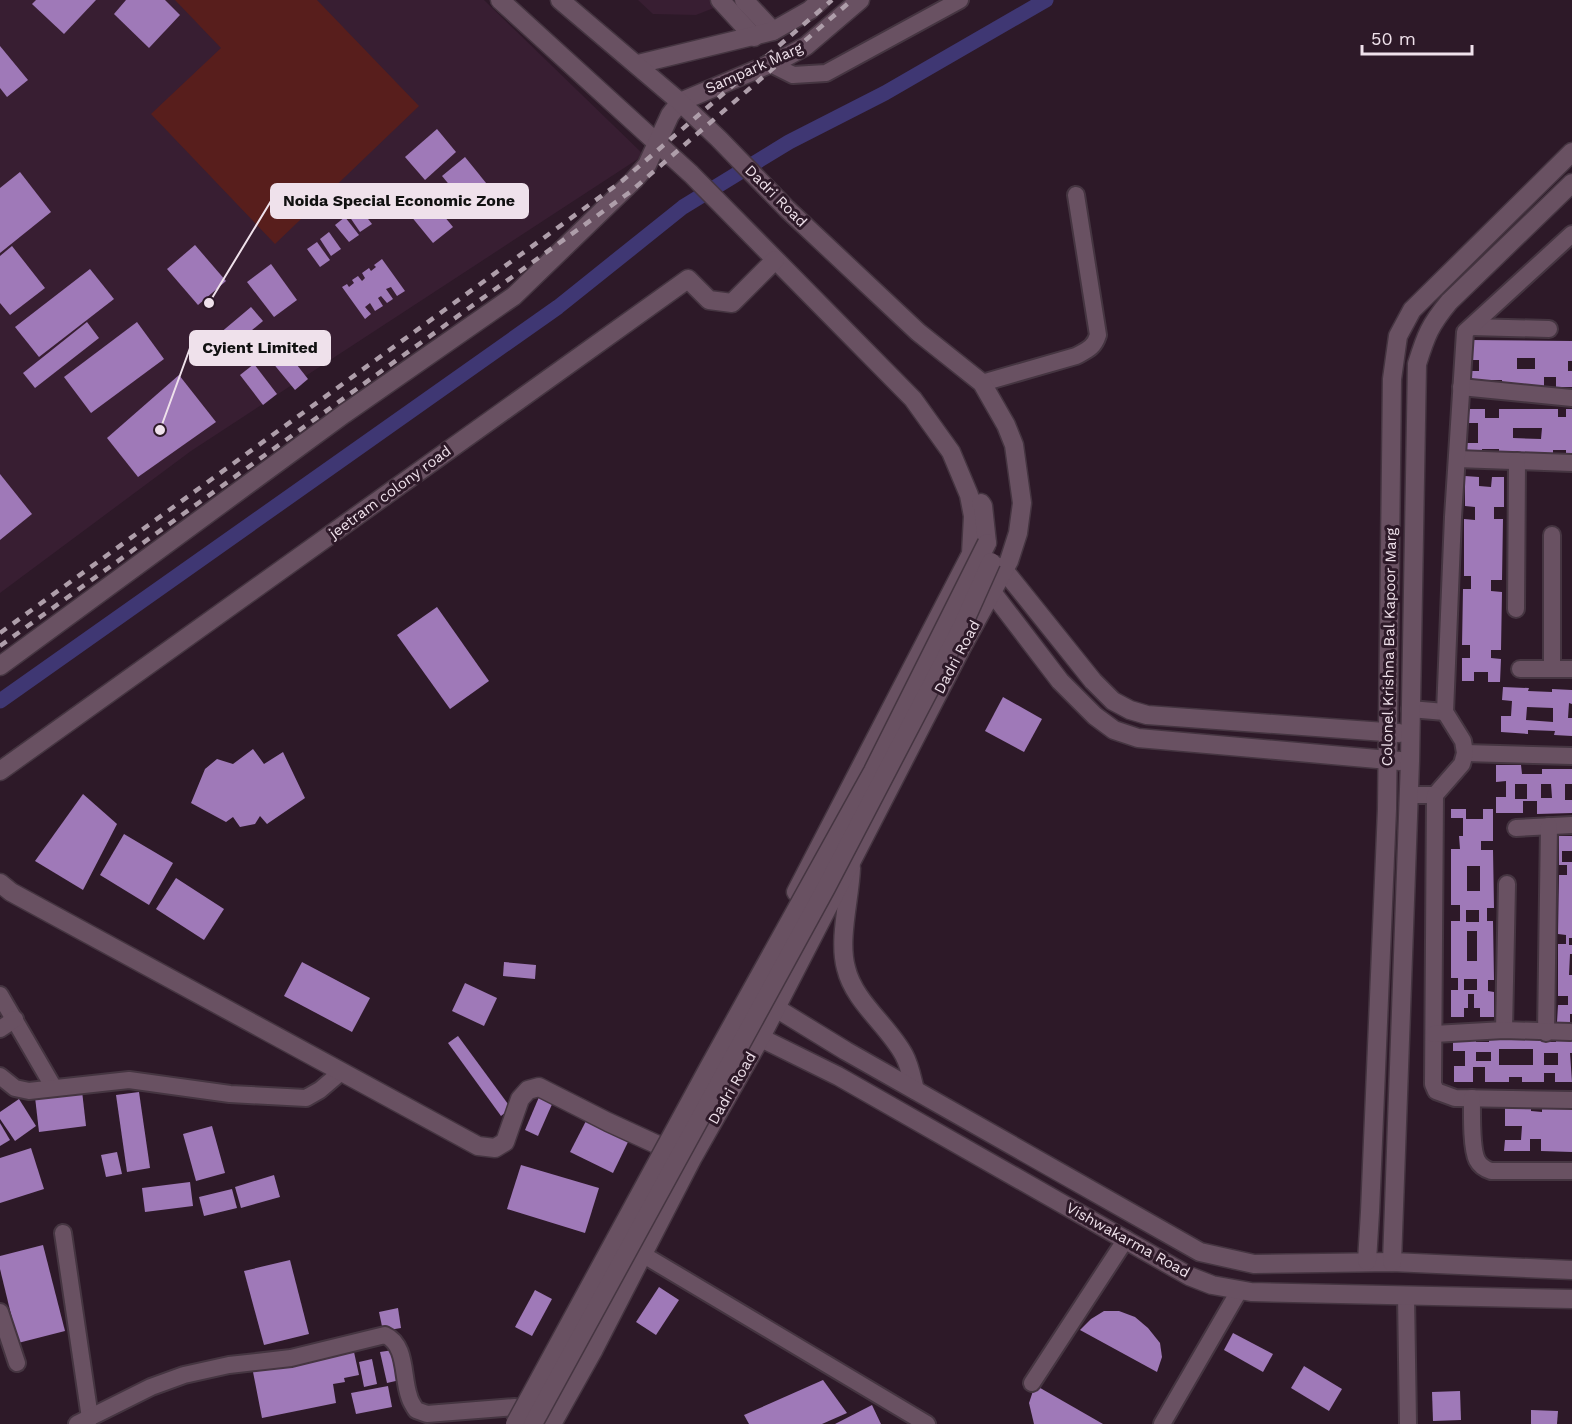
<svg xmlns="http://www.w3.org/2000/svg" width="1572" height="1424" viewBox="0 0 1572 1424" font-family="'Work Sans',sans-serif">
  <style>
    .built { fill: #381e32 }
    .green { fill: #581e1c }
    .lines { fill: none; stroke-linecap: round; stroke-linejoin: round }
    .canal { stroke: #3f3773; stroke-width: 15 }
    .building { fill: #9f79b8; fill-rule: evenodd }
    .street-casing { stroke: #453541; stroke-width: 20 }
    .secondary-casing { stroke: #453541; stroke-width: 21 }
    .street { stroke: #695162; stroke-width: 16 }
    .secondary { stroke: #695162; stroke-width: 18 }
    .rail { stroke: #ae9eaa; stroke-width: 4.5; stroke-dasharray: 8 8; stroke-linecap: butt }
    .secondary-bridge-casing { stroke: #453541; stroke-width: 21; stroke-linecap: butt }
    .secondary-bridge { stroke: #695162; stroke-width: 18 }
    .labels { text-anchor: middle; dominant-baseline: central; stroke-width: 6; stroke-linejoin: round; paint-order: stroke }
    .street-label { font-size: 15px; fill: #efe1eb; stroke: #2d1928 }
    .leader { fill: none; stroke: #efe1eb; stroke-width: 2 }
    .callout-dot { fill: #efe1eb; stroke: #2d1928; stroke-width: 2 }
    .callout { fill: #efe1eb; stroke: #efe1eb; stroke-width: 2 }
    .callout-label { font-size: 16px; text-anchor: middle; font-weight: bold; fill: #111 }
  </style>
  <rect width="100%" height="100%" fill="#2d1928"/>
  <g class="built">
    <polygon points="0,0 484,0 644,155 191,451 0,593"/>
    <polygon points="638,0 734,0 696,15 653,14"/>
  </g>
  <polygon class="green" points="175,0 317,0 419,106 275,244 151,114 221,48"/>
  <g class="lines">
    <polyline class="canal" points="0,701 558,307 683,207 789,142 885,93 1046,0"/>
  </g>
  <g class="building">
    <polygon points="36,0 96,0 64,34 32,4"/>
    <polygon points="126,0 165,0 180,15 149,48 114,14"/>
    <polygon points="0,46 28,80 7,97 0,88"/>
    <polygon points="437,129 456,152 425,180 405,157"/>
    <polygon points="465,157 495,194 472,212 442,176"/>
    <polygon points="20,172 51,212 0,253 0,188"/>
    <polygon points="426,194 453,227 433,243 406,210"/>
    <polygon points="358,206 372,224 360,232 347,213"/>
    <polygon points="345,217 359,235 349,242 335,225"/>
    <polygon points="329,232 341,249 331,256 320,239"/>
    <polygon points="317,242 330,260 320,267 307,249"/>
    <polygon points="195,245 226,281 198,305 167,269"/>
    <polygon points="12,246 45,288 10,315 0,303 0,256"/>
    <polygon points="382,259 405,291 397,296 391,287 386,289 393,299 387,303 381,296 378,298 383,306 375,311 370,303 365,307 371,314 365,319 342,287 347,284 349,287 354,283 352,280 358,276 362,281 365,278 362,273 369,268 371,271 376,267 374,265"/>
    <polygon points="271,264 297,300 274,317 247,282"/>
    <polygon points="90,269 114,299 39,357 15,327"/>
    <polygon points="251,307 263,321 224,353 213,339"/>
    <polygon points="87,322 99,338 35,388 23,373"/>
    <polygon points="137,322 164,359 91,413 64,377"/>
    <path d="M1470,340L1572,341V361H1568V371H1572V387H1556V377H1544V387H1502V380H1488V387L1470,386V371H1479V360H1470ZM1517,358H1535V369H1517Z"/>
    <polygon points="286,351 308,379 295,390 272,362"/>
    <polygon points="254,364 277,394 263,405 240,375"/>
    <polygon points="179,375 216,422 138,477 107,438"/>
    <path d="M1460,409H1485V418H1499V409H1558V417H1566V409H1572V456H1566V450H1553V456H1499V449H1482V456H1460V443H1478V423H1460ZM1513,428H1542L1541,439L1513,438Z"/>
    <polygon points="0,474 32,514 0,540"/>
    <polygon points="1465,476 1479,477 1479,486 1491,487 1492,477 1504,477 1504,507 1494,507 1494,519 1503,519 1502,580 1491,580 1491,591 1502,592 1501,650 1491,650 1491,658 1501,659 1500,682 1488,682 1488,672 1474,672 1474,681 1462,681 1462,658 1470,658 1470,645 1462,645 1463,589 1471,589 1471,576 1464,576 1464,519 1475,520 1475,507 1465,506"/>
    <polygon points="437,607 489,681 450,709 397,635"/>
    <path d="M1503,687L1529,688L1528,691L1552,692V689L1572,690V704L1569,703L1568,718H1572V736L1554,735L1555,731L1528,730V734L1501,732V716H1511L1512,701L1502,700ZM1527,707L1553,708V722L1526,720Z"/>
    <polygon points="1003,697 1042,719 1024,752 985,731"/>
    <polygon points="253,749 264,764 283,752 305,798 267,824 260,816 255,824 240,827 233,817 226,822 191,803 205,769 217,759 233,764"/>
    <path d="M1496,765H1521L1522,774H1542V769H1572V784H1565V800H1572V813L1537,814V801H1523V813H1496V797H1506V781L1496,782ZM1515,784H1527V799H1515ZM1541,784H1551L1552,798H1541Z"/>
    <polygon points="83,794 117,824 83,890 35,861"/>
    <path d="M1451,809H1466V819H1483V809H1493V841H1481V850H1493L1494,908H1487V921H1493L1494,980H1488V991L1494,992V1017H1480V1008H1474V994H1468V1008H1464V1017H1451V990H1458V978H1451V921H1460V905H1451V849H1460L1459,836H1463V818H1451ZM1467,866H1480V891H1467ZM1466,910H1479V922H1466ZM1467,931H1477V961H1467ZM1464,979H1477V990H1464Z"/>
    <polygon points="124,834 173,863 149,905 100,875"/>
    <polygon points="1559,836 1572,836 1572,851 1562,851 1562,862 1572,862 1572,938 1569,938 1569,945 1572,945 1572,954 1570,954 1569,975 1572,975 1572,1014 1570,1014 1570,1022 1557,1022 1558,1005 1568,1005 1568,996 1558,996 1558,944 1566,944 1566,935 1558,934 1559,875 1567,875 1567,865 1559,865"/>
    <polygon points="176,878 224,909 204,940 156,909"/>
    <polygon points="302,962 370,998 352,1032 284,996"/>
    <polygon points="504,962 536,965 535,979 503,976"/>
    <polygon points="465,983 497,998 484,1026 452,1011"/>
    <polygon points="458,1036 511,1108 501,1116 448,1043"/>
    <path d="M1453,1037H1476V1042H1489V1037H1505V1040H1519V1037H1542V1042H1556V1037H1572V1053H1570L1572,1082H1555V1073H1544V1082H1522V1077H1509V1082H1485V1067H1473V1082H1454V1066H1465V1051H1453ZM1499,1049H1533V1065H1499ZM1476,1052H1491V1061H1476ZM1544,1053H1558V1065H1544Z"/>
    <polygon points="82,1091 86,1126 39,1132 35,1097"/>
    <polygon points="139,1092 150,1168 127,1172 116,1095"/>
    <polygon points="539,1097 553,1102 538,1136 525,1130"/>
    <polygon points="19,1099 36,1126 15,1141 0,1119 0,1112"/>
    <polygon points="1505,1106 1531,1106 1531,1111 1542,1112 1542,1108 1572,1109 1572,1152 1541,1151 1541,1139 1530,1139 1530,1151 1504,1151 1505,1140 1521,1140 1522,1126 1505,1126"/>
    <polygon points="586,1121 628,1142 613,1173 570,1152"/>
    <polygon points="0,1123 10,1140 0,1146"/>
    <polygon points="212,1126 225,1173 196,1181 183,1134"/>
    <polygon points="31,1148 44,1189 0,1203 0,1158"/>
    <polygon points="117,1152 122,1174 106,1177 101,1155"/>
    <polygon points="521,1165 599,1188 585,1233 507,1209"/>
    <polygon points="274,1175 280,1197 241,1208 235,1187"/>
    <polygon points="190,1182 193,1206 145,1212 142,1188"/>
    <polygon points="232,1189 237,1208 204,1216 199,1197"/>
    <polygon points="43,1245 65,1331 18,1343 0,1269 0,1256"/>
    <polygon points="290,1260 309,1334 264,1345 244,1271"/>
    <polygon points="659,1287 679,1300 656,1335 636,1322"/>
    <polygon points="535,1290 552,1299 532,1336 515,1327"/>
    <polygon points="398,1308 401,1328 383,1331 379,1312"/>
    <polygon points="1104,1311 1119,1311 1135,1317 1148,1328 1160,1343 1162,1357 1157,1372 1080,1330 1091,1319"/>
    <polygon points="1233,1333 1273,1354 1263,1372 1224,1350"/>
    <polygon points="393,1350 400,1380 387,1383 380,1352"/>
    <polygon points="354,1352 359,1375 344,1378 345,1382 333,1384 336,1403 262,1418 253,1372"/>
    <polygon points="372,1359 377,1384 364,1387 359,1362"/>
    <polygon points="1304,1366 1342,1389 1329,1411 1291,1388"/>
    <polygon points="823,1380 847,1413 822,1424 749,1424 744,1415"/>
    <polygon points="1035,1385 1103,1424 1034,1424 1029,1403"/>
    <polygon points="388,1386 392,1407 356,1414 351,1393"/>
    <polygon points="1460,1391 1461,1420 1433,1421 1432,1392"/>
    <polygon points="872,1405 881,1424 835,1424"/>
    <polygon points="1531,1410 1558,1411 1557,1424 1531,1424"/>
  </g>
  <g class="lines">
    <g class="street-casing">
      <g id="street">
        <polyline points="769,63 793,75 826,73 960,0"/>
        <polyline points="1471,327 1549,329"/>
        <path d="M982,383L1076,356C1087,350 1094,348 1098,335L1076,195"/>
        <polyline points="1461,387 1572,398"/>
        <polyline points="1457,459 1572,463"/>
        <polyline points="1552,535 1552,668"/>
        <polyline points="1516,609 1517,461"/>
        <polyline points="1520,669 1572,669"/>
        <polyline points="1410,709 1445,712"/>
        <polyline points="1465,753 1572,756"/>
        <polyline points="1409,795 1435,795 1462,764 1465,753 1463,741 1445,712 1453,517 1465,332 1572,234"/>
        <polyline points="1435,795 1433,1084 1436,1091 1455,1098 1572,1100"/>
        <polyline points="1516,828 1572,825"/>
        <polyline points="0,995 54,1088"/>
        <polyline points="0,1029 15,1019"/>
        <polyline points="1504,1030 1507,884"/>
        <polyline points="1546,1033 1549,826"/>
        <polyline points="1434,1034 1504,1030 1570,1032"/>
        <polyline points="0,1076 15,1088 29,1091 129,1080 230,1094 306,1098 320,1090 341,1072"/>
        <path d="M1472,1098C1472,1112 1471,1148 1477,1160C1480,1166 1485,1169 1491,1171H1572"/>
        <polyline points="63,1233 90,1418"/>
        <polyline points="632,1248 927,1424"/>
        <polyline points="1406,1295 1408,1424"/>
        <polyline points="0,1312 17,1363"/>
        <polyline points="1032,1383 1126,1239"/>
        <path d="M77,1424L151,1387L184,1375L229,1365L291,1358L385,1335C407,1345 402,1376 409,1396C410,1401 413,1405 416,1410L427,1414L515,1407"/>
        <polyline points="1162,1424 1239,1291"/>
      </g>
    </g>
    <g class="secondary-casing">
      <g id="secondary">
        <polyline points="500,0 691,174 913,399 951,452 969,495 973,516 971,554 796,892"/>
        <polyline points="720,0 754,37"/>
        <polyline points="744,0 773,31"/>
        <polyline points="638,64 773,31 810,10 821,0"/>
        <polyline points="981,503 983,506 987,543"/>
        <polyline points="994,565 1004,570 1093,681 1113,701 1130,710 1147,715 1399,733"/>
        <polyline points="984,588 992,592 1060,681 1095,716 1114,730 1138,738 1400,761"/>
        <polyline points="0,666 344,414 514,296 634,180 647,165 670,115 680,102 784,58 806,46 860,0"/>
        <polyline points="0,771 688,279 709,300 732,303 775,260"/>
        <path d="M851,868C850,898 838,939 846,968C854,1002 888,1025 904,1055C910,1066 912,1079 915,1090"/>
        <polyline points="0,883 11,892 478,1146 495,1148 505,1142 520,1099 528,1090 539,1087 608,1122 658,1145"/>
        <polyline points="766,1002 846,1051 1200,1252 1254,1264 1392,1262 1572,1270"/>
        <polyline points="751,1033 838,1076 1189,1276 1212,1285 1251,1292 1572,1299"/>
        <polyline points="1367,1261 1370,1212 1387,809 1392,379 1398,336 1412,310 1572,152"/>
        <path d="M1392,1262L1410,761L1417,364C1426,335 1430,325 1449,302L1572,183"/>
        <polyline points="552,1424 594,1349 693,1157 761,1037 962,647 1009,561 1018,533 1022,503 1014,445 1006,425 982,383 918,332 787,209 719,139 680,102 560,0"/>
      </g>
    </g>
    <use href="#street" class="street"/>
    <use href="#secondary" class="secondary"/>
    <g class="rail">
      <polyline points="0,633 622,181 832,0"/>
      <polyline points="0,646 630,192 852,0"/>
    </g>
    <g class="secondary-bridge-casing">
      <g id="secondary-bridge">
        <polyline points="515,1424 709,1067 873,771 987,543"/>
        <polyline points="533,1424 826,888 962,627 991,562"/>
      </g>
    </g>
    <use href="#secondary-bridge" class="secondary-bridge"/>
  </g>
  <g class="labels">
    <g class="street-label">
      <text transform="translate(754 68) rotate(-24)">Sampark Marg</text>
      <text transform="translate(776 196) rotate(45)">Dadri Road</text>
      <text transform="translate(390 492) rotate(-36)">jeetram colony road</text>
      <text transform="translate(1389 647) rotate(-89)">Colonel Krishna Bal Kapoor Marg</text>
      <text transform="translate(957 657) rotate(-62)">Dadri Road</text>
      <text transform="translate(732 1088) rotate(-60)">Dadri Road</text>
      <text transform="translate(1128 1240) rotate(29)">Vishwakarma Road</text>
    </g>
  </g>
  <path class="leader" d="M209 303L271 201M160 430L190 348"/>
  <g class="callout-dot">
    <circle cx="209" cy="303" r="6"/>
    <circle cx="160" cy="430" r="6"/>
  </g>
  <g class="callout">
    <rect x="271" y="184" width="257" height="34" rx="6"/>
    <rect x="190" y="331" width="140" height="34" rx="6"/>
  </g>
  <g class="callout-label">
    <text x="399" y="206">Noida Special Economic Zone</text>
    <text x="260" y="353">Cyient Limited</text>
  </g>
  <path d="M1362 45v9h110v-9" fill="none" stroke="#efe1eb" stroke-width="3"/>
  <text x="1371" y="45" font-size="18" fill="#efe1eb" stroke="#2d1928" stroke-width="4.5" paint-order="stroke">50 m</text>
</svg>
